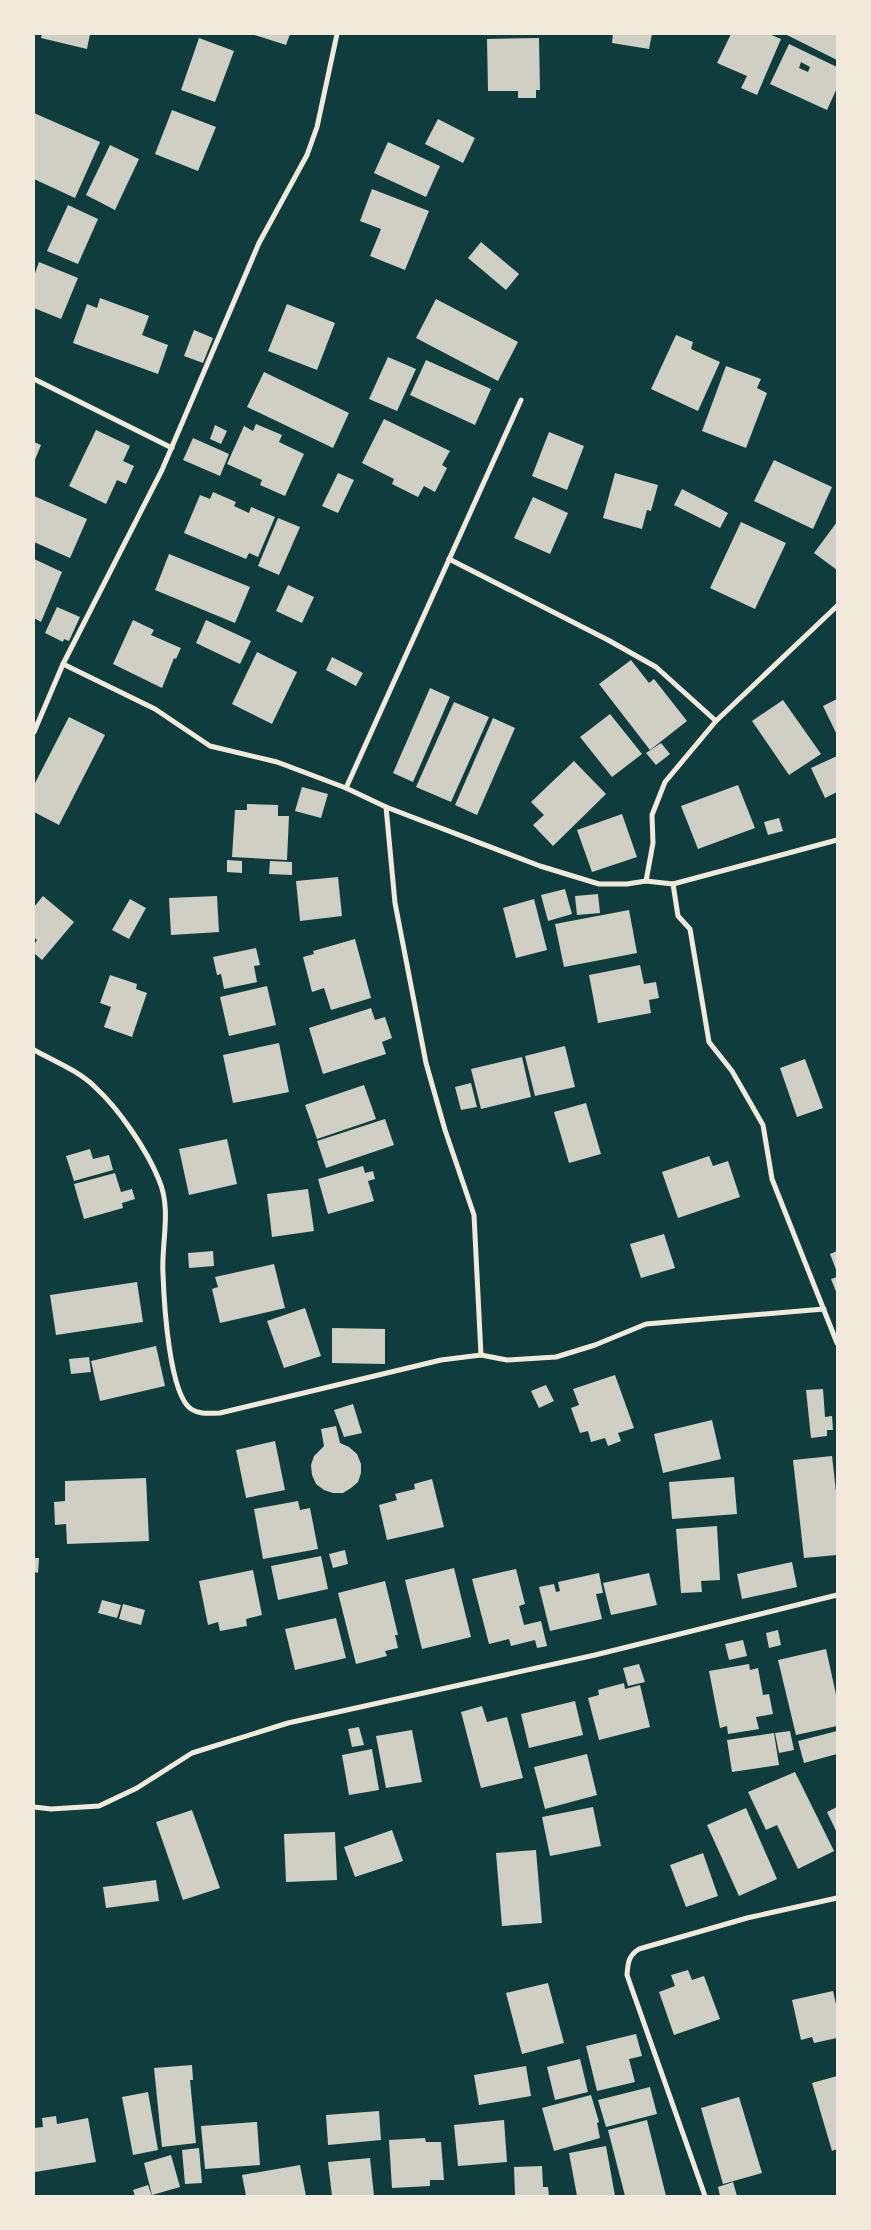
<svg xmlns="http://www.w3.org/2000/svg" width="871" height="2230" viewBox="0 0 871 2230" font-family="'Fira Sans',sans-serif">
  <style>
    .building { fill: #cfcfc3; fill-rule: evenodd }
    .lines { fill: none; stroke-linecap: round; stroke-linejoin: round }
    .minor { stroke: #f1e9da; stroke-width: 5 }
  </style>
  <rect width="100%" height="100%" fill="#0f3d3e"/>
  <g class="building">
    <polygon points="42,34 90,34 87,49 41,38"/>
    <polygon points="252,34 290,34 286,45"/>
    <polygon points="613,34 652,34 649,49 612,43"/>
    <polygon points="731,34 769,34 781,39 757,95 741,88 747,76 717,63"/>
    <polygon points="785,34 837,34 837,60"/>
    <polygon points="199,38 234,51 215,102 181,90"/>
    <polygon points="539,38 540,90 536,90 536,98 518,98 518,91 488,91 487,39"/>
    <path d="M789,44L837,67V88L827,110L770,84ZM801,62L810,67L808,72L799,68Z"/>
    <polygon points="172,110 216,127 198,171 155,154"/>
    <polygon points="34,113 100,142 75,198 34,179"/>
    <polygon points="438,119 475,138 463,163 425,144"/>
    <polygon points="388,142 440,166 426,197 374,173"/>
    <polygon points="110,145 139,159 115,210 86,195"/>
    <polygon points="372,189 429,211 405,270 370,256 381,229 360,221"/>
    <polygon points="68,205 98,219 78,264 47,251"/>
    <polygon points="481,242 519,274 506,290 468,258"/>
    <polygon points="39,262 78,278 61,319 34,308 34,276"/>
    <polygon points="100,298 149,316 142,335 168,345 158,374 73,343 87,304 97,308"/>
    <polygon points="436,299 518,342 498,381 416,338"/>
    <polygon points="287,304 335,323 317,370 268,351"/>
    <polygon points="194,330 213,338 203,363 184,356"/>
    <polygon points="676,335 693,342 691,349 720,362 698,411 651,389"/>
    <polygon points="388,357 416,369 397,411 369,399"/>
    <polygon points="426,360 491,389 475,425 410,395"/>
    <polygon points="726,366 761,379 757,388 767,393 746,448 702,431"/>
    <polygon points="264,372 349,413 333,448 247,407"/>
    <polygon points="384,419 450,451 442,465 447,468 435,492 424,486 418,497 392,484 394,479 362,463"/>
    <polygon points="256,424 282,435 279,442 304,454 285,496 260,485 262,480 227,464 244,426 253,431"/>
    <polygon points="215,425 227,431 221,444 210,439"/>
    <polygon points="96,430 130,446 123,461 134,466 126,484 117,480 106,504 69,486"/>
    <polygon points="549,432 584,446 567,490 532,476"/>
    <polygon points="193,438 229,454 220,476 183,460"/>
    <polygon points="34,442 41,445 34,462"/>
    <polygon points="774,460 832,487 813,529 754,501"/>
    <polygon points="338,473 354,480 338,513 322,506"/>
    <polygon points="615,473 658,485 651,511 647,510 642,529 603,518"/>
    <polygon points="682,489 728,513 720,528 674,505"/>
    <polygon points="213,492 236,502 234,506 249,513 251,507 275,517 258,557 249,553 246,559 184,533 200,495 210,499"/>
    <polygon points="34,496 87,519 70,558 34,542"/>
    <polygon points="533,497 568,513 550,554 514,538"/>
    <polygon points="278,518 300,527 279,575 258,566"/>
    <polygon points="741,522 786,543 755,609 710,588"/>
    <polygon points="837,522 837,570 814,553"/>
    <polygon points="169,554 250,587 235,623 155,590"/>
    <polygon points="34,559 62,572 41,622 34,618"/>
    <polygon points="288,585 314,597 302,623 276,611"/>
    <polygon points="57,607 80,617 69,641 64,639 63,642 45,633"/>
    <polygon points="133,620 154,630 151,635 181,648 176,659 174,658 162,688 113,664"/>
    <polygon points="206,620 251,641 240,664 196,643"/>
    <polygon points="257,652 297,672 272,724 232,704"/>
    <polygon points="332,657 363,673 356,686 326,670"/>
    <polygon points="631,660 649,683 654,679 687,721 650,750 599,684"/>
    <polygon points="430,688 450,697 413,782 393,773"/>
    <polygon points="837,699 837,735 823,706"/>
    <polygon points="783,700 821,754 789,775 752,721"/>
    <polygon points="454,702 489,717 451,802 416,787"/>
    <polygon points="610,714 642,754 612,777 580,737"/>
    <polygon points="69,717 105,735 59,825 34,812 34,785"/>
    <polygon points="493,718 515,728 477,815 455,805"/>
    <polygon points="661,743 670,754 656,765 646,753"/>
    <polygon points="837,756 837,792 825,798 811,768"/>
    <polygon points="574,761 606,794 553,846 533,825 544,815 531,802"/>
    <polygon points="738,785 755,828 698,849 681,806"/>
    <polygon points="302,787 328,794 321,818 295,811"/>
    <polygon points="247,804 278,805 278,816 289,816 287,860 232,857 235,810 247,810"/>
    <polygon points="622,814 637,857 592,872 577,830"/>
    <polygon points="779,818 783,831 768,835 764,822"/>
    <polygon points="227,860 242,861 242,873 227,872"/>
    <polygon points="270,861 292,862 292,875 269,874"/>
    <polygon points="338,877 342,916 300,921 296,881"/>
    <polygon points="565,889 572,914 548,921 541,895"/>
    <polygon points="598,894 600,913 577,915 575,896"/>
    <polygon points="43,896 74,922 42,960 34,953 34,945 37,940 34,937 34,907"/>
    <polygon points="217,896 219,932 171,935 169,898"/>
    <polygon points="130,899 146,908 129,939 112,930"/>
    <polygon points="534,899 547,950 516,958 503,908"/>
    <polygon points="629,910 637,953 564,967 555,924"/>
    <polygon points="355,939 371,998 331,1010 324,988 312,992 303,957 314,954 313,951"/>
    <polygon points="256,948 260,965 254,966 257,982 224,989 221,974 217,975 213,957"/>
    <polygon points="640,965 644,984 656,982 659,998 649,1000 651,1013 598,1023 589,975"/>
    <polygon points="110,975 137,984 136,989 147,993 132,1037 104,1027 111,1007 100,1003"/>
    <polygon points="267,986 276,1025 229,1036 220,997"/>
    <polygon points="371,1008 375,1020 385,1017 392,1038 382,1042 386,1054 323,1074 309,1028"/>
    <polygon points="279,1043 289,1092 233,1103 223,1055"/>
    <polygon points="565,1046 575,1087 535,1096 525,1056"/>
    <polygon points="522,1057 531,1097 481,1109 471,1069"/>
    <polygon points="805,1059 823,1108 797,1117 780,1068"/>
    <polygon points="471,1083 477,1107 461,1110 455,1087"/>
    <polygon points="364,1085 376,1119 317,1139 305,1105"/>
    <polygon points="586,1103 601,1154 569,1163 554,1112"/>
    <polygon points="385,1119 394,1145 326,1168 317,1141"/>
    <polygon points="227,1139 237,1184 189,1195 179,1149"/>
    <polygon points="90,1149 93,1159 109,1155 113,1170 74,1181 66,1156"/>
    <polygon points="709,1156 713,1166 728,1161 740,1197 678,1218 662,1172"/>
    <polygon points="363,1166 365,1173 373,1171 375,1179 368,1181 374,1201 328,1214 318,1179"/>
    <polygon points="115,1173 121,1192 132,1189 135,1199 122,1203 123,1208 84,1219 74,1184"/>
    <polygon points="308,1189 314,1231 272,1237 267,1194"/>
    <polygon points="664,1234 675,1268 641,1278 630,1244"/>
    <polygon points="213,1251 214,1266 189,1268 188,1253"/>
    <polygon points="837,1251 837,1272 830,1254"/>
    <polygon points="274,1264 285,1308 220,1323 212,1289 218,1287 215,1277"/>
    <polygon points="837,1277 837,1294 831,1279"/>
    <polygon points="137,1282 143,1322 56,1335 50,1295"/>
    <polygon points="305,1308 321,1356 284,1368 267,1321"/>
    <polygon points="332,1328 385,1329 385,1364 332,1363"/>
    <polygon points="156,1346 165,1386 100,1401 91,1361"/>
    <polygon points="89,1357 91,1372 71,1374 69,1359"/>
    <polygon points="615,1375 634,1428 618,1433 621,1441 608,1446 605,1438 591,1442 588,1431 580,1433 571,1408 579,1405 573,1389"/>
    <polygon points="546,1385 554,1401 539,1408 531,1391"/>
    <polygon points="823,1389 825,1417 832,1416 833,1430 827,1430 827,1436 811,1438 806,1390"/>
    <polygon points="353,1404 362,1433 344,1437 334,1410"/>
    <polygon points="712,1420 721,1459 663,1473 654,1434"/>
    <polygon points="336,1426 340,1443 349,1447 357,1454 361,1464 361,1473 358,1482 351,1488 343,1493 333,1493 324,1490 316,1484 312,1475 311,1465 314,1456 324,1446 321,1429"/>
    <polygon points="275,1441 285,1490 246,1498 236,1450"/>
    <polygon points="832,1456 837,1500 837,1555 804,1558 793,1460"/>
    <polygon points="734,1477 737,1514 672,1519 669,1482"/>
    <polygon points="146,1478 149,1541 67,1544 66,1524 55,1525 54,1502 65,1501 65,1481"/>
    <polygon points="432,1479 444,1527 387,1540 379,1505 397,1500 395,1494 415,1489 414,1484"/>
    <polygon points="298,1501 300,1510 310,1508 318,1549 263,1559 254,1509"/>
    <polygon points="717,1526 720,1580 701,1581 702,1592 681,1593 676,1529"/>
    <polygon points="345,1550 348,1564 333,1568 329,1554"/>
    <polygon points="321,1556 328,1589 278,1600 271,1566"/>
    <polygon points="34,1558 39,1558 38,1573 34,1572"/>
    <polygon points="792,1562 797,1587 742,1599 737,1574"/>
    <polygon points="454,1568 471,1637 422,1649 405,1580"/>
    <polygon points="516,1569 525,1604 519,1606 524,1625 541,1621 547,1646 537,1648 535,1640 511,1646 509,1639 489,1644 472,1579"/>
    <polygon points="253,1570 262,1615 246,1619 247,1626 220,1631 218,1622 208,1625 199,1581"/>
    <polygon points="599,1573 603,1593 596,1594 602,1619 550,1631 539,1587 554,1584 556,1592 560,1591 558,1582"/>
    <polygon points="649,1573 657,1605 611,1615 603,1583"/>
    <polygon points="385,1581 398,1635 395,1635 398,1648 385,1651 387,1656 356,1664 338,1593"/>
    <polygon points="102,1600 121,1605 117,1618 98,1613"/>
    <polygon points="123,1604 145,1610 141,1625 119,1619"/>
    <polygon points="336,1618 346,1658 295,1670 285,1629"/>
    <polygon points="778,1630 781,1645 769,1648 766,1633"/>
    <polygon points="743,1640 747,1656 729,1660 725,1644"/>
    <polygon points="826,1649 837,1699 837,1726 796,1735 778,1660"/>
    <polygon points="639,1664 645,1682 628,1686 623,1668"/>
    <polygon points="749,1664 750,1670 758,1668 763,1695 769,1694 773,1714 756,1717 759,1729 728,1734 727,1726 720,1728 709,1671"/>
    <polygon points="624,1683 625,1689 640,1685 650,1727 599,1740 588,1698 599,1695 598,1690"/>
    <polygon points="575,1701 583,1735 529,1748 521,1714"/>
    <polygon points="482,1706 487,1722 507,1717 523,1778 481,1788 461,1712"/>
    <polygon points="359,1727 364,1745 352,1747 348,1729"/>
    <polygon points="412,1730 422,1782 386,1788 376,1736"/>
    <polygon points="790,1731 794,1750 779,1753 775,1733"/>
    <polygon points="837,1731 837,1754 804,1763 798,1741"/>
    <polygon points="774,1733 779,1765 732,1772 727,1740"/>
    <polygon points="372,1749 379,1790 349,1795 342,1755"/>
    <polygon points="587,1754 597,1795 545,1809 534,1767"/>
    <polygon points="795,1772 834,1851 798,1869 777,1825 766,1830 748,1792"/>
    <polygon points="593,1807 601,1846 550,1856 542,1817"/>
    <polygon points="837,1807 837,1833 827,1812"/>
    <polygon points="746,1808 777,1879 739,1896 707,1825"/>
    <polygon points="192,1810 220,1888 183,1900 156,1822"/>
    <polygon points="392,1830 403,1861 355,1877 344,1847"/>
    <polygon points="335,1832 337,1880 286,1882 284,1834"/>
    <polygon points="536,1850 542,1923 502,1926 496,1853"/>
    <polygon points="703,1853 718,1896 686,1907 670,1865"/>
    <polygon points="156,1880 159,1901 106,1908 103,1887"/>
    <polygon points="688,1970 692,1980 704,1976 720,2019 674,2035 659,1992 675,1986 671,1975"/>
    <polygon points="548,1983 564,2043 522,2054 506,1993"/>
    <polygon points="833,1991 837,2009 837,2038 814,2043 812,2037 801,2040 792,2000"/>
    <polygon points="636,2034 642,2056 629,2059 635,2082 597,2091 586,2046"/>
    <polygon points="580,2059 588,2092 555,2100 547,2067"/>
    <polygon points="192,2065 193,2080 190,2080 196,2143 162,2147 154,2068"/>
    <polygon points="526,2066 531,2096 479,2105 474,2075"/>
    <polygon points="837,2076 837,2149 832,2151 812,2083"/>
    <polygon points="650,2087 657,2114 606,2127 598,2100"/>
    <polygon points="148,2092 158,2150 133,2155 122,2097"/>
    <polygon points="591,2095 599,2122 597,2123 600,2138 554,2151 542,2108"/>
    <polygon points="739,2097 762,2173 723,2184 701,2108"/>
    <polygon points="379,2111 381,2140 328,2145 326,2115"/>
    <polygon points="56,2116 57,2124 88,2118 96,2162 35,2172 34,2128 43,2127 42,2118"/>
    <polygon points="504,2120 507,2162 458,2166 454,2125"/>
    <polygon points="647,2120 666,2196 625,2196 608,2130"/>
    <polygon points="257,2122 260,2165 205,2169 201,2126"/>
    <polygon points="425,2138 426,2142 441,2142 444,2180 430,2180 430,2186 392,2188 389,2140"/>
    <polygon points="606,2146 615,2196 577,2196 569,2153"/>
    <polygon points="199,2148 202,2183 185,2184 182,2150"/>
    <polygon points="171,2155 180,2187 152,2195 144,2163"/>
    <polygon points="370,2158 374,2196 332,2196 328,2162"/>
    <polygon points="300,2165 306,2196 246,2196 242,2175"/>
    <polygon points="542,2166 543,2187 548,2187 549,2196 515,2196 514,2167"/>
    <polygon points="733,2182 737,2196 720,2196 718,2187"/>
    <polygon points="148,2185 152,2196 135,2196 133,2190"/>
  </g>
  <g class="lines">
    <g class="minor">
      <polyline points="34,379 172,448"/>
      <polyline points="449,559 608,640 656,667 716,721"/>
      <polyline points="63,664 155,709 210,746 277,762 346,788 386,807 540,866 599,884 627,884 646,881 673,884 678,916 690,929 709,1042 732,1071 763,1125 772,1179 837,1343"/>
      <polyline points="34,732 63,664 162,470 259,243 307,155 317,127 337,34"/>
      <polyline points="346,788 521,400"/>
      <polyline points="386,807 395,903 426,1063 445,1130 474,1215 481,1355"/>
      <polyline points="646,881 653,843 652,815 665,782 716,721 837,606"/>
      <polyline points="673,884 837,840"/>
      <path d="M34,1050C54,1061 79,1071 95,1087C119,1109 147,1150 159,1180C172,1210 161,1243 163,1274C164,1302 169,1394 191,1409C200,1415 210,1413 220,1413L441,1360L481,1355L507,1360L556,1357L595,1345L646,1324L824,1309"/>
      <polyline points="34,1807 51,1809 99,1806 137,1788 192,1753 288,1723 595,1655 837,1595"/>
      <path d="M705,2196L627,1975C628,1963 628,1956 639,1949L747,1918L837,1898"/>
    </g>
  </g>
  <rect width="871" height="2230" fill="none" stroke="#f1e9da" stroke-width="70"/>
</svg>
